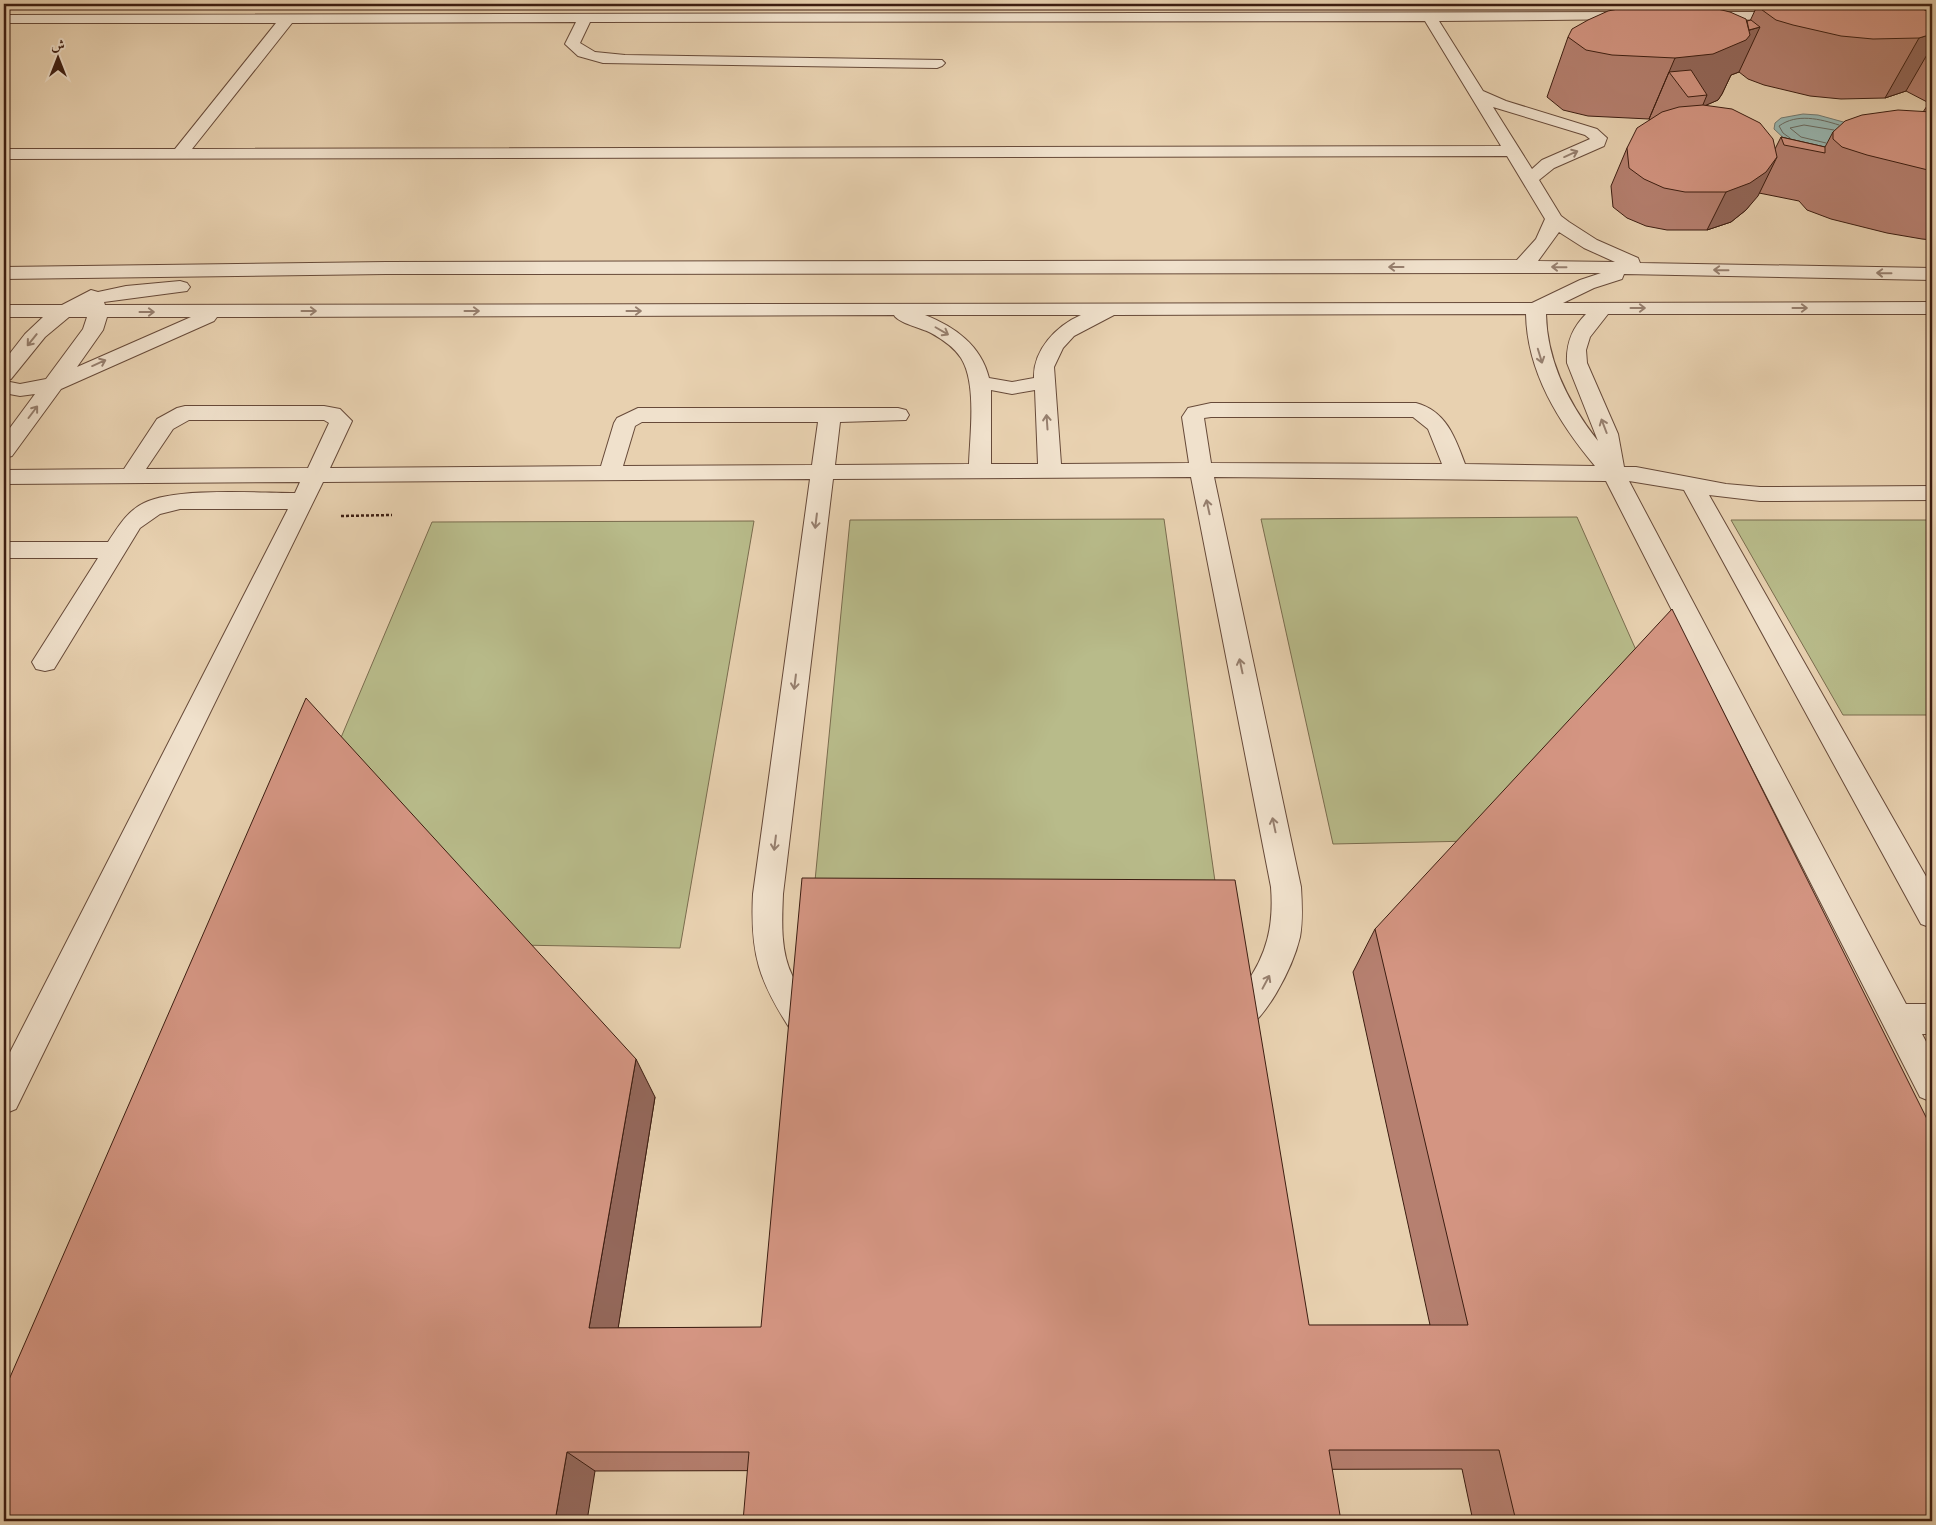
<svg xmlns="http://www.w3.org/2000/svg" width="1936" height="1525" viewBox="0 0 1936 1525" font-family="'IM FELL Great Primer',Amiri,serif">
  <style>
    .green { fill: #b8bb8a; stroke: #7a6c4e }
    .water { fill: #98b6b0; stroke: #737970 }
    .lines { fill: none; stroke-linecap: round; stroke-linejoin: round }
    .shore { stroke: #6a6a60; stroke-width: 1 }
    .minor-casing { stroke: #674a39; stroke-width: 2 }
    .path { stroke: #3c1d11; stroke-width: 2.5; stroke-dasharray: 3 2; stroke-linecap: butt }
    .minor { fill: #f0e1cc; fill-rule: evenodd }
    .wall { fill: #b68070; stroke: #3c1d11; fill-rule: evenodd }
    .shaded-wall { fill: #94685b; stroke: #3c1d11 }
    .building { fill: #d49582; stroke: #3c1d11 }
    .oneway { stroke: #967f6e }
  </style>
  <rect width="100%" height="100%" fill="#e8d1b0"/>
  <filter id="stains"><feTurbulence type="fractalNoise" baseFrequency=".004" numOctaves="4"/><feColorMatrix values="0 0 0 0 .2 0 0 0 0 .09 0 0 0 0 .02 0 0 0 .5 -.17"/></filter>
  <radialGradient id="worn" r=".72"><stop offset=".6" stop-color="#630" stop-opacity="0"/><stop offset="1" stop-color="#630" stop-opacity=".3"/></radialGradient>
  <g class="green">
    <polygon points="1577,517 1640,659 1473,841 1333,844 1261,519"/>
    <polygon points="1164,519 1221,924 811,922 850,520"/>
    <polygon points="1731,520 1932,520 1932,715 1843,715"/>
    <polygon points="754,521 680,948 517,945 337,747 432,522"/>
  </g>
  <polygon class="water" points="1803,114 1818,115 1847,123 1862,152 1789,143 1774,129 1775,123 1781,118"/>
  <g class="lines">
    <g class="shore">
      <path d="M1790,138L1783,133L1779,126C1797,113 1820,119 1839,125"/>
      <polyline points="1826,143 1801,137 1790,128 1804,125 1834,130"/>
    </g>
    <g class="minor-casing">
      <g id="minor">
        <polygon points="1916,4 1932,4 1932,10 1918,7"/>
        <path d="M1635,12L1642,16L1640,19L1439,21L1483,91L1506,101L1597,129L1607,138L1604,146L1554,168L1539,180L1561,216L1569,222L1597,240L1638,258L1640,263L1932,268V280L1624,274L1622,279L1594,288L1563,303L1932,302V314H1608L1590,337L1586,350L1587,363L1618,434L1624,467H1636L1726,484L1760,487L1932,486V500L1760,501L1709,495L1932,887V928L1921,924L1684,490L1629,481L1906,1004H1932V1034H1922L1932,1053V1102L1920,1097L1606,481L1214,477L1301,887C1302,904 1303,920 1300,937C1293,967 1265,1024 1236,1035L1225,1030L1220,1020C1226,1007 1236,997 1245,985C1267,955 1274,925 1271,887L1191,477L833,479L783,894C782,920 780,950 792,975C799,991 811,1005 819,1022L814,1032L803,1037L792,1032C759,981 750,955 753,894L810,479L323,482L16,1109L4,1114V1064L288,509H180L160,514L140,528L54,669L45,671L36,669L32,662L98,558H4V542H108C118,527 127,511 144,503C175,487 258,493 295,493L300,482L4,484V470L124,469L157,419L177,408L185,406H324L340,409L352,421L330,468L601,466L614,423L617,418L638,408H898L906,410L909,415L906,420L840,422L835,465L969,464C970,434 977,383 961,358C954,347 942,339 931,333C922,328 898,323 894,315L217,317L214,321L61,389L12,456L4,458V436L35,394L20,396L4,393V361L25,334L43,317H4V305H62L91,290L98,292L126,286L180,281L187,283L190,287L187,291L104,302L105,305L1532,303L1580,280L1601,273L386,274L4,279V267L386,262L1517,260L1536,239L1545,219L1507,156L4,159V149H175L276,23H4V15ZM1425,21L1501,146L192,149L292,23L576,22L565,44L578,56L603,63L937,68L942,66L945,63L942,60L625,55L595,52L580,43L590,22ZM1493,107L1585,135L1590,139L1542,160L1532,169ZM1559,232L1584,248L1615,262L1538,261ZM1526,314C1527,372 1559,423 1595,466L1465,464C1455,437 1446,411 1416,403H1211L1188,408L1182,417L1189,463L1061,464L1054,367L1063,348L1074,336L1114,315ZM1546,314H1586C1572,328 1566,343 1567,363L1598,441C1569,404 1547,362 1546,314ZM925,315H1081C1056,326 1033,350 1034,378L1012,382L989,378C981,345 955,327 925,315ZM69,317H87L83,329L46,379L20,384L5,381L11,379L45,337ZM107,317H191L77,367L103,330ZM991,390L1012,394L1035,390L1038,464H991ZM1211,417H1413L1428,429L1442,464L1211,463L1204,418ZM189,420H324L329,423L308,468L146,469L173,429ZM642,422H818L812,465L623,466L635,426Z"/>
        <polygon points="1703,12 1790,12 1797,16 1790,20 1698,19 1696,16"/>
      </g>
    </g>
    <polyline class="path" points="341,516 392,515"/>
    <use href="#minor" class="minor"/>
  </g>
  <g class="wall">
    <path d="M1758,4H1900L1932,14V240L1922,239L1887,233L1831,219L1807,210L1799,201L1759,193L1746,210L1731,222L1707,230H1667L1646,226L1627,218L1613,207L1611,186L1627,148L1650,120L1649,119L1588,116L1563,110L1547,97L1568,37L1747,21H1750ZM1739,72L1748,79L1764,85L1810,96L1841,99L1885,98L1906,91L1929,103L1923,112L1833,132L1825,147L1781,137L1775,149L1706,105L1718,100L1722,94L1731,75Z"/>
    <polygon points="1375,929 1932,1521 1473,1521 1462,1469 595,1471 4,1521 655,1097 618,1328 1430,1325 1353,972"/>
  </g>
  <g class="shaded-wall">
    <polygon points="1760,27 1739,72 1731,75 1722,94 1718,100 1702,107 1707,95 1669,72 1649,119 1675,58 1740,33"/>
    <polygon points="1932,34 1932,46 1906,91 1885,98 1919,38"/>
    <polygon points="1777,157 1758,196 1746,210 1731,222 1707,230 1726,192"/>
    <polygon points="636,1059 655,1097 614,1354 589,1328"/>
    <polygon points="567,1452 595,1471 587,1521 555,1521"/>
  </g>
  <g class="building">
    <polygon points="1643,4 1697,4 1730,12 1746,19 1750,35 1746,40 1713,54 1675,58 1612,55 1586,50 1568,37 1572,29 1588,20 1608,11"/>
    <polygon points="1758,4 1900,4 1921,8 1932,14 1932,34 1919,38 1873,39 1841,36 1793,25 1776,20 1758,7"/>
    <polygon points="1751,20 1760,27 1749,30 1747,21"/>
    <polygon points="1691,70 1707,95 1688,97 1669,72"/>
    <polygon points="1703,105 1732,109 1760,123 1773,139 1777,157 1766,172 1750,183 1726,192 1685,192 1664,188 1644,179 1629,168 1627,148 1637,128 1662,112 1679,107"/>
    <polygon points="1898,110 1932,112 1932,171 1867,155 1842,147 1833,139 1833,132 1845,121 1862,115"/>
    <polygon points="1781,137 1825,147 1825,153 1784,145"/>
    <polygon points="1672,609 1932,1129 1932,1521 1516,1521 1499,1450 1329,1450 1341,1521 743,1521 749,1452 567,1452 555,1521 4,1521 4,1391 306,698 636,1059 589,1328 761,1327 802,878 1235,880 1309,1325 1468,1325 1375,929"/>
  </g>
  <defs><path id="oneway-shaft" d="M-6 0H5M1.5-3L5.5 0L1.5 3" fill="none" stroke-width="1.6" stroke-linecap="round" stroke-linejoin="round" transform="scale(1.25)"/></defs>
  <g class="oneway">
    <use href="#oneway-shaft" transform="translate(1571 154) rotate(-24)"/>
    <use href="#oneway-shaft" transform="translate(1396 267) rotate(180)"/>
    <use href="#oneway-shaft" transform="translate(1559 267) rotate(-179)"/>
    <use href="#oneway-shaft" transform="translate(1721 270) rotate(-179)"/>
    <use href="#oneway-shaft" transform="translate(1884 273) rotate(-179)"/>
    <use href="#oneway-shaft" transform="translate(1638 308)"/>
    <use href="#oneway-shaft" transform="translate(1800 308)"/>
    <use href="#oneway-shaft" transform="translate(309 311)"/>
    <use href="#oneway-shaft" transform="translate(472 311)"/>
    <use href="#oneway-shaft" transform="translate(634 311)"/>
    <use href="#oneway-shaft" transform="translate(147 312)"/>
    <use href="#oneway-shaft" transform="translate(942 331) rotate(30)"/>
    <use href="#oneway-shaft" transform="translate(32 340) rotate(129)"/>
    <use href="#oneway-shaft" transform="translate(1540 356) rotate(73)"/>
    <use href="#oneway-shaft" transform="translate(99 363) rotate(-24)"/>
    <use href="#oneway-shaft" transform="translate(33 412) rotate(-53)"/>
    <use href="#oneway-shaft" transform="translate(1047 422) rotate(-94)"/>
    <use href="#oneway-shaft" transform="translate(1604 426) rotate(-111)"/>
    <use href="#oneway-shaft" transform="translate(1208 507) rotate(-102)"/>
    <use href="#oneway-shaft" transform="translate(816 521) rotate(97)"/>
    <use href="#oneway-shaft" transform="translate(1241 666) rotate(-102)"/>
    <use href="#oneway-shaft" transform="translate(795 682) rotate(97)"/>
    <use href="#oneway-shaft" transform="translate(1274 825) rotate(-102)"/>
    <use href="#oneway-shaft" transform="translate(775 843) rotate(97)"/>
    <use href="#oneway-shaft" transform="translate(1266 982) rotate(-62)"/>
  </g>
  <rect width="1936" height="1525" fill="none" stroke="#e8d1b0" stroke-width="20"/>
  <rect x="5" y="5" width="1926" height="1515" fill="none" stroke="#3c1d11" stroke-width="2.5"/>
  <rect x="10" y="10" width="1916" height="1505" fill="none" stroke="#3c1d11"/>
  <g transform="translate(58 58)" stroke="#f0e1cc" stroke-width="4" paint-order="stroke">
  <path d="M0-4L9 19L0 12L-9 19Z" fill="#3c1d11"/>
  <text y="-8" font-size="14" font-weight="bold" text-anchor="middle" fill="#3c1d11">ش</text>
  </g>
  <rect width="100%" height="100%" filter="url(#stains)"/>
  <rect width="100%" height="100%" fill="url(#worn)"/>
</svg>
